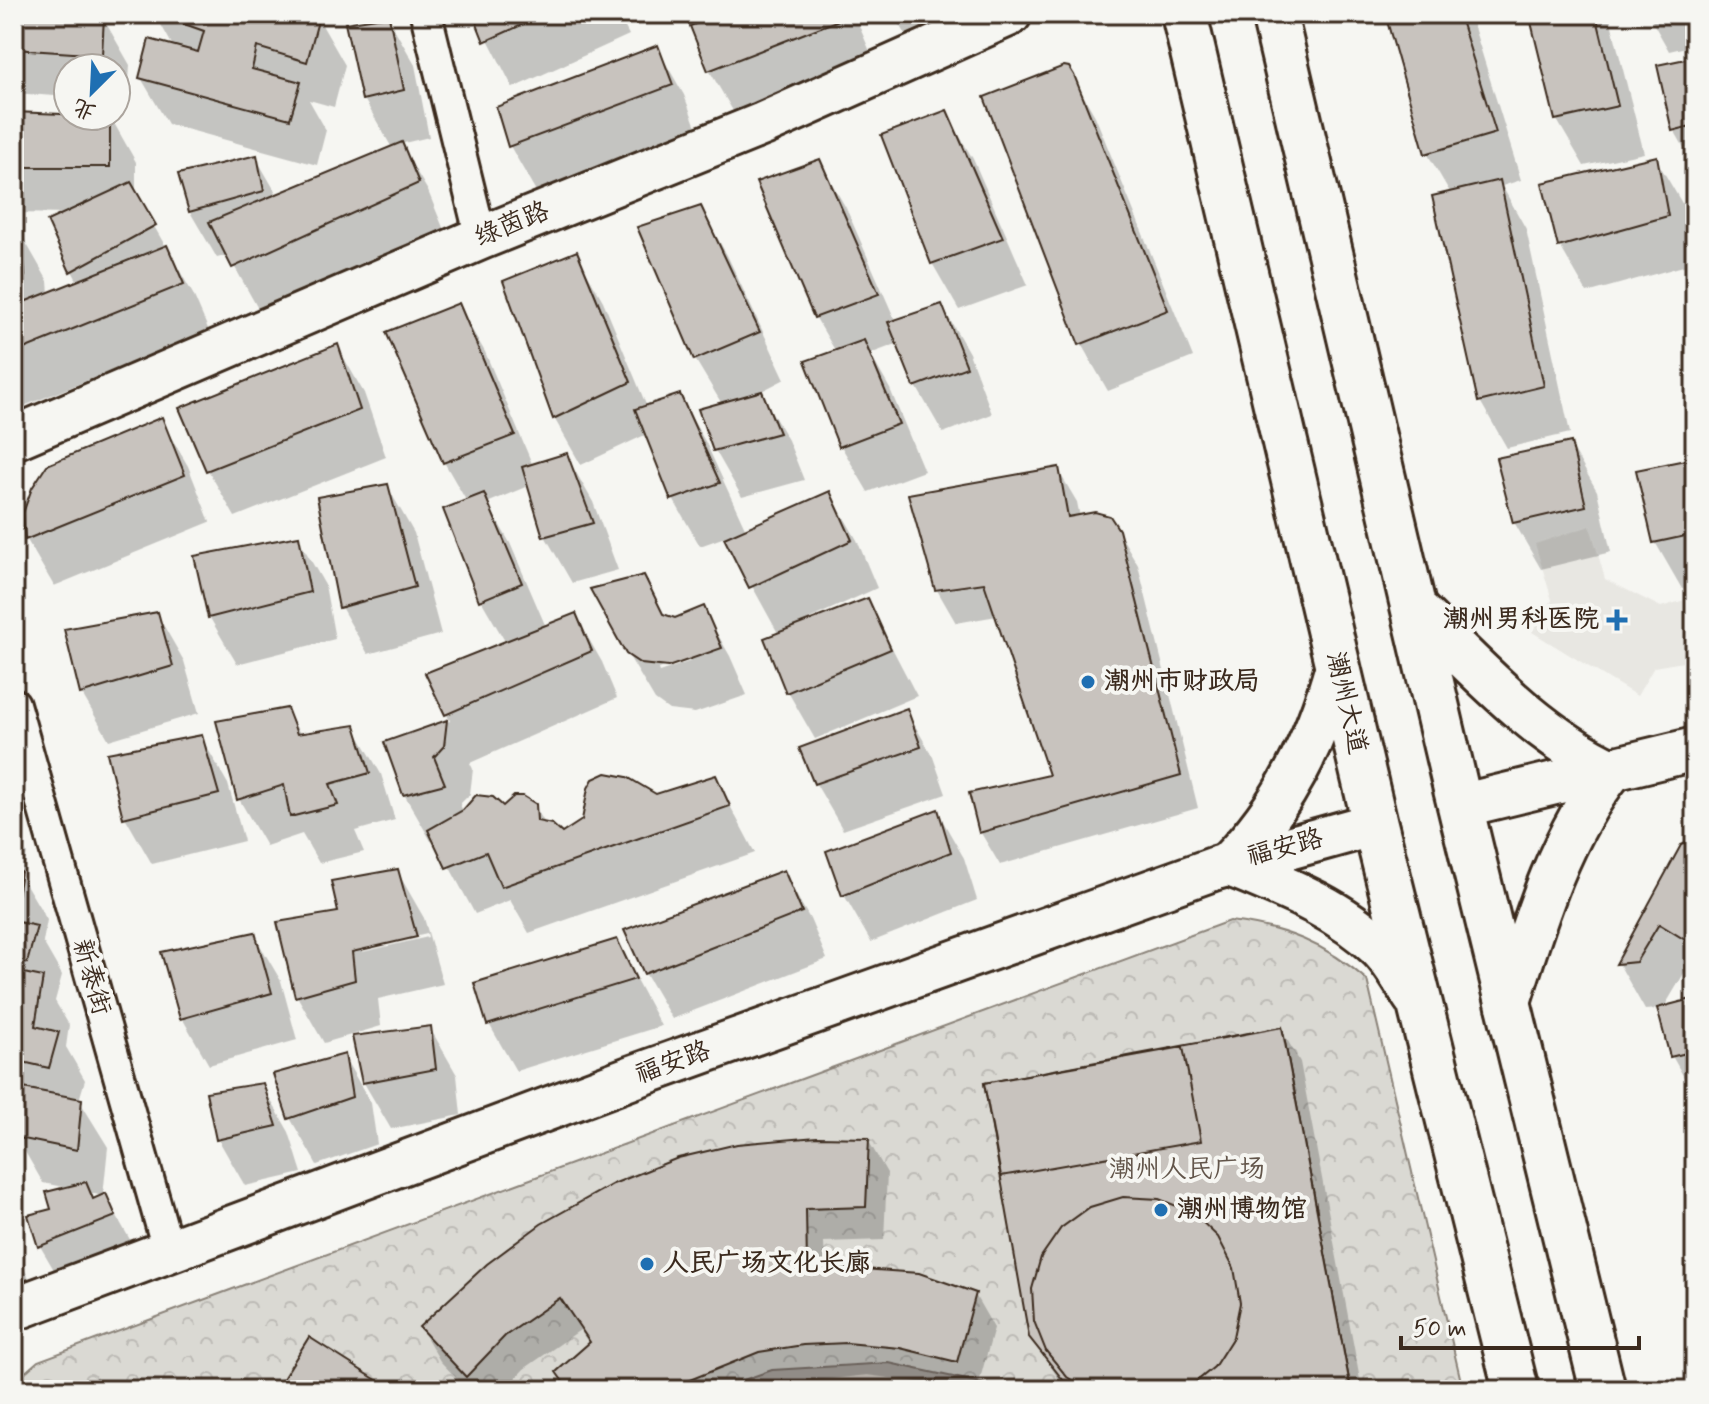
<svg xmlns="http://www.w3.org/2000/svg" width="1709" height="1404" viewBox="0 0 1709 1404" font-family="Mynerve,'LXGW WenKai TC',sans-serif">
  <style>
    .built { fill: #e8e7e2 }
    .park { fill: url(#park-crowns); stroke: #8a8278; stroke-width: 2 }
    .water { fill: #b6b0a9; stroke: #857a71; stroke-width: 2 }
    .shadow { fill: #0003; fill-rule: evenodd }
    .building { fill: #c8c3be; stroke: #3b2a1e; stroke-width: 2 }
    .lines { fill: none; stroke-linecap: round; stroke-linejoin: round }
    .street-casing { stroke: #3b2a1e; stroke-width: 36 }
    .secondary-casing { stroke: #3b2a1e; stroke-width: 48 }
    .highway-casing { stroke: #3b2a1e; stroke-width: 50 }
    .street { stroke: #f6f6f2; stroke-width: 30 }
    .secondary { stroke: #f6f6f2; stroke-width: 42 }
    .highway { stroke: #f6f6f2; stroke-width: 44 }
    .poi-dot { fill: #1f6fb2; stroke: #f6f6f2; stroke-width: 3 }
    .labels { text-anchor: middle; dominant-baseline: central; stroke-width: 8; stroke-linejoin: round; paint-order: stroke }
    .street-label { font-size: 26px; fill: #3b2a1e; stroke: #f6f6f2 }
    .poi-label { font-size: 26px; font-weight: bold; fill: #3b2a1e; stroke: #f6f6f2; text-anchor: start }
    .park-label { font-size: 26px; fill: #63564b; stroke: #f6f6f2 }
  </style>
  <defs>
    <pattern id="park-crowns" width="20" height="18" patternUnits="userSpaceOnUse" patternTransform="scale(2)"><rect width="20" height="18" fill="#dad9d3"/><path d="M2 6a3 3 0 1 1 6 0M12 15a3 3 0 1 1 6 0" fill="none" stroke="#bcbab5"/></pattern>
  </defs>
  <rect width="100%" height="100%" fill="#f6f6f2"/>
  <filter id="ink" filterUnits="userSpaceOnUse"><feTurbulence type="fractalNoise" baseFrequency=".0125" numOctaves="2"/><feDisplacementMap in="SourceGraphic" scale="16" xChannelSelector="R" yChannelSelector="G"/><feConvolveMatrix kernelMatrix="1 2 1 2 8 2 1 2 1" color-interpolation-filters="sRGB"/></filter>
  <g filter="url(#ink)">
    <polygon class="built" points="1590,526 1605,579 1661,607 1695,597 1695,660 1654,667 1637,696 1532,632 1552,600 1535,544"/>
    <path class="park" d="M1229,921C1284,927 1326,944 1367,980L1463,1390H14V1382L38,1361Z"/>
    <polygon class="water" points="889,1363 1013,1390 715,1390 772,1370"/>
    <g class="shadow">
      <polygon points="14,14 103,18 130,65 128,101 116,100 116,68 68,68 68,97 14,93"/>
      <polygon points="155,14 303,14 318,18 345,65 334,107 309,100 326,130 317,165 168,124 141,78 174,48"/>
      <polygon points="475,14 618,14 629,35 513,88"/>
      <polygon points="726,14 854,14 875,63 736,116 709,70"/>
      <polygon points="894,14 1001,14 914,49"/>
      <polygon points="1387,14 1467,14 1473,24 1521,180 1502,186 1526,229 1570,433 1507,448 1480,401 1451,194 1427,153"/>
      <polygon points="1531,14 1609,14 1644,153 1584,166 1557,120"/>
      <polygon points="1648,14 1695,14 1695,45 1669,51"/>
      <polygon points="388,18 415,65 429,137 400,144 428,191 444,230 261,314 228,255 217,258 190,212 256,158 278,196 392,148 364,99"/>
      <polygon points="657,48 684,95 698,132 537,193 510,146"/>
      <polygon points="1695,59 1695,167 1674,130"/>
      <polygon points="1068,69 1095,116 1193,357 1108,391 1081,344"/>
      <polygon points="946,113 973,159 1028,285 959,310 932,263"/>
      <polygon points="14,114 110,116 136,162 136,195 193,294 209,331 14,410 14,234 21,234 48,281 49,294 78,282 72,271 68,214 14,213"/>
      <polygon points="1656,159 1683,205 1694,263 1587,293 1560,246"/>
      <polygon points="819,161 846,208 896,322 942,306 969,353 992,414 943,433 916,386 899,343 870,354 890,389 924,471 868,492 841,446 836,352 816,318 758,183"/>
      <polygon points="700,208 727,255 785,379 750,397 761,394 788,440 804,480 742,497 715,450 722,404 695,359"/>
      <polygon points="576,254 603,301 647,407 679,396 706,443 746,530 830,493 857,540 877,588 809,619 811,622 867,600 917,696 815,739 788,692 767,639 779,635 725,537 700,546 673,499 647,434 581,465 554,418"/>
      <polygon points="458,306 485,352 533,466 566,455 593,502 618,570 572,583 545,536 528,486 487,503 510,543 546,627 575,615 602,662 617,698 470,763 473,769 470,794 460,804 463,812 534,805 546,825 562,835 656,796 715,777 755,853 529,933 510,900 475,914 435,840 431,841 404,794 387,743 450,721 428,674 506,643 481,600 446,510 467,502 444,462"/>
      <polygon points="337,346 364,393 386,457 235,517 208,470"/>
      <polygon points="161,420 188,466 210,522 54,586 27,540 25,513"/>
      <polygon points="1570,444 1597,491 1611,552 1541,569 1514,522"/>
      <polygon points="1695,460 1695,586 1682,589 1655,542"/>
      <polygon points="1058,470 1077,502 1080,517 1118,531 1138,565 1198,808 1000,865 981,833 972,795 1051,777 997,616 956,623 937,590"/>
      <polygon points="387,486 414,533 441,634 368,654 341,607"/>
      <polygon points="298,538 325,585 335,639 237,664 210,618 196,557"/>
      <path d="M643,577L666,617L675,620L703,609L730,656L747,695L695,713L669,710L655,700L627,653ZM691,657V661L659,672L658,669Z"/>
      <polygon points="157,614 184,661 199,713 109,740 82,694 66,630"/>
      <polygon points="286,710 301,735 354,727 381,774 395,820 355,831 364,852 319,863 302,834 266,846 239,799"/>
      <polygon points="906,710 933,757 946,794 843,830 816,784 802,749"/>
      <polygon points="201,737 228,784 244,841 152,864 125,817"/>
      <polygon points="937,811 964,858 977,900 871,942 844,895 829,852"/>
      <polygon points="14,831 27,854 21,876 47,920 43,942 62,975 55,1001 69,1025 66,1047 85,1080 79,1100 108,1147 103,1196 90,1193 94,1200 105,1196 132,1243 67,1292 40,1246 54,1210 68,1188 43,1183 16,1136 23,1102 14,1099"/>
      <polygon points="1695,841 1695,975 1686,970 1663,1009 1695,1000 1695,1097 1672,1056 1659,1009 1645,1010 1619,964 1683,846"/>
      <path d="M397,871L424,918L443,984L378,999L381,1026L324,1043L297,996ZM427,933L428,937L362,952V948Z"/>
      <polygon points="783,872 810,919 827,959 672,1019 645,973"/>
      <polygon points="254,935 281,981 297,1040 209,1065 182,1018"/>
      <polygon points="616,942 661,1026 516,1071 489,1024"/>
      <polygon points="430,1028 457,1075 461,1115 391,1129 364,1083 355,1038"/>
      <polygon points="1281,1029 1300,1062 1362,1390 1066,1390 1031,1336"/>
      <polygon points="344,1057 371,1103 377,1144 317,1165 290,1118 276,1076"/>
      <polygon points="262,1085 289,1132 302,1173 245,1186 218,1139"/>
      <polygon points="868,1140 887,1173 884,1240 824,1242 825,1268 975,1295 994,1328 977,1390 867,1375 779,1385 765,1390 568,1390 558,1373 590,1345 580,1330 524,1369 504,1390 468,1390 440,1361 421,1328"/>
      <polygon points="14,1249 31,1282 14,1310"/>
    </g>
    <g class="building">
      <polygon points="14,14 104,16 102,55 14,49"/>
      <polygon points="156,14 319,17 307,62 257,47 252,69 301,82 290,119 139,78 149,39 198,52 204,31"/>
      <polygon points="473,14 546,14 484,42"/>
      <polygon points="721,14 849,14 849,16 708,71 690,26"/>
      <polygon points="1385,14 1459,14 1496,133 1425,154"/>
      <polygon points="1529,14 1596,14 1618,106 1555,120"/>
      <polygon points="389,16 404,90 362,100 345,23"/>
      <polygon points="658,45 673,85 508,147 496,107"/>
      <polygon points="1695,57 1695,125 1672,131 1657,65"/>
      <polygon points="1064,66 1069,67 1074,75 1168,310 1079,345 984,97"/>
      <polygon points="947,110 1003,238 931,264 881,135"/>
      <polygon points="14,112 110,116 110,167 14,167"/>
      <polygon points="402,142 419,183 232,268 209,222"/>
      <polygon points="257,155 264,191 189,212 178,174"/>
      <polygon points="1657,156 1668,216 1558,247 1542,183"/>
      <polygon points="820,159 879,294 814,318 756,182"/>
      <polygon points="1500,180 1544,386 1478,402 1432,196"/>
      <polygon points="131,182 156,225 70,272 47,221"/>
      <polygon points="701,206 760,332 694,360 637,227"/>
      <polygon points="14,232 22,232 25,276 14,277"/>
      <polygon points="167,245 184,284 14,353 14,306"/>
      <polygon points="577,251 631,382 553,419 503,281"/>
      <polygon points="459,303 515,435 443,463 386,332"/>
      <polygon points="942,304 967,367 914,387 888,322"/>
      <polygon points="864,340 899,424 839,447 805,361"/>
      <polygon points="338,344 360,410 206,471 179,408"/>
      <polygon points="762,391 779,433 713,451 698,409"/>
      <polygon points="680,394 720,483 671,500 635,409"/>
      <polygon points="162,417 185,475 25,540 23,513 32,488 47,465"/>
      <polygon points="1571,442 1586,506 1513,523 1496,458"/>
      <polygon points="567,453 593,523 543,537 522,467"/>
      <polygon points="1695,458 1695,534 1653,543 1636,470"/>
      <polygon points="1059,467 1068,517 1095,512 1110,516 1119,530 1181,775 979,833 969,793 1049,775 984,583 935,590 908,494"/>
      <polygon points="388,484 415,587 339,608 317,497"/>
      <polygon points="830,491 852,540 749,588 724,538"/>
      <polygon points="484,493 522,583 479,601 443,509"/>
      <polygon points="299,536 310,592 208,618 194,556"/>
      <polygon points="644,575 663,614 675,618 704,606 722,648 668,667 641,664 626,654 590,589"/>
      <polygon points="868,598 891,649 786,693 764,638"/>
      <polygon points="158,612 173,666 80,694 64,629"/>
      <polygon points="576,613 592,651 445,715 425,673"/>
      <polygon points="287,708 297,734 355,725 370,773 330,784 338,805 290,817 284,785 237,800 216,721"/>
      <polygon points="907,708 921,747 814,784 799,748"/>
      <polygon points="447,720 444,746 434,757 445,784 403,795 384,742"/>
      <polygon points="202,735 219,794 123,818 107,753"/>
      <polygon points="606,773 627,777 656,794 716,775 730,806 501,887 486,852 446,868 428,830 463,810 476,795 493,797 503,806 514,796 523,796 536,804 537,821 552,824 562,833 582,820 588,788 593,779"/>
      <polygon points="938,809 951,852 842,896 826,851"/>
      <polygon points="1695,839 1695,946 1659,924 1636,962 1616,964 1681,845"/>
      <polygon points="398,869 417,937 352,952 355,980 295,997 277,922 338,912 331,881"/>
      <polygon points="14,870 21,872 14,914"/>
      <polygon points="784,870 802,912 644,974 624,930"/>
      <polygon points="14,921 37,926 27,963 14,960"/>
      <polygon points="255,932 272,993 180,1019 161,952"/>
      <polygon points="617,939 636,979 487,1025 474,983"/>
      <polygon points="14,971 43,977 35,1026 59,1032 49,1068 14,1060"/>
      <polygon points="1695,998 1695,1051 1670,1057 1657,1008"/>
      <polygon points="431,1026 436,1069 362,1083 352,1036"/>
      <polygon points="1282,1027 1351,1390 1287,1390 1220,1038"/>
      <polygon points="1282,1027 1351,1390 1071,1390 1029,1337 984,1083"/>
      <polygon points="1183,1047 1201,1141 1001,1176 984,1083"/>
      <polygon points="345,1054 352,1097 288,1119 273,1074"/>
      <polygon points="263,1083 277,1126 216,1140 206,1092"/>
      <polygon points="23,1088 82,1099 77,1150 14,1137"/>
      <polygon points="817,1137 869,1138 866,1207 806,1209 807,1265 919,1273 976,1293 957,1362 900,1348 847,1343 803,1345 759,1352 665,1390 569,1390 556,1372 590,1342 560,1298 505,1336 466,1377 419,1327 487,1264 541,1224 613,1184 678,1158 737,1144"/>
      <polygon points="86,1182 93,1199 106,1193 116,1216 38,1247 28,1215 51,1209 46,1192"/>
      <polygon points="1123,1197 1159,1199 1192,1212 1218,1237 1234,1268 1240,1303 1233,1337 1214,1367 1186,1390 1088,1390 1067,1377 1046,1351 1034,1321 1032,1289 1041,1257 1061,1228 1090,1207"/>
      <polygon points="309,1337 392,1390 276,1390"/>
    </g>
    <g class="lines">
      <g class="street-casing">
        <g id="street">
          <polyline points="426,14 481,238"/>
          <polyline points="14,704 168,1249"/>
        </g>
      </g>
      <g class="secondary-casing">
        <g id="secondary">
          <polyline points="14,438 481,238 763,124 1010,14"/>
          <path d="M1413,607C1475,666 1533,733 1612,770C1559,836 1533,925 1508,1005"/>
          <path d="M1337,666C1316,742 1284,807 1228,864C1281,886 1338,907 1380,948C1395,963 1404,982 1416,999"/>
          <polyline points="1460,806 1695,749"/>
          <polyline points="14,1309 630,1078 1216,868 1375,824"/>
        </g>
      </g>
      <g class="highway-casing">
        <g id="highway">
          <polyline points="1184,14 1375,824 1516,1390"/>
          <polyline points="1274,14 1456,789 1603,1390"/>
        </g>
      </g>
      <use href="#street" class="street"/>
      <use href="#secondary" class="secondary"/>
      <use href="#highway" class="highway"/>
    </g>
  </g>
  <g class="poi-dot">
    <path d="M1613 608h8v8h8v8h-8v8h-8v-8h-8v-8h8z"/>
    <circle cx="1088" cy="682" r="8"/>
    <circle cx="1161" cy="1210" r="8"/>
    <circle cx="647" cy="1264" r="8"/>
  </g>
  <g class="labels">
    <g class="street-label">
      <text transform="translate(512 225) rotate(-22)">绿茵路</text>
      <text transform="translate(1346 703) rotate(77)">潮州大道</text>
      <text transform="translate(1285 848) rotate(-15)">福安路</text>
      <text transform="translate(91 977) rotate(74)">新泰街</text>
      <text transform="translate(673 1063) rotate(-20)">福安路</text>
    </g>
    <g class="poi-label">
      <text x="1599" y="620" text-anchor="end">潮州男科医院</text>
      <text x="1104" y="682">潮州市财政局</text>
      <text x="1177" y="1210">潮州博物馆</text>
      <text x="663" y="1264">人民广场文化长廊</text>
    </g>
    <g class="park-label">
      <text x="1187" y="1170">潮州人民广场</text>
    </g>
  </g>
  <rect width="1709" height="1404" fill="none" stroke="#f6f6f2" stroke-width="48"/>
  <rect x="24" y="24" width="1661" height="1356" fill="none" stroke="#3b2a1e" stroke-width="3" filter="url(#ink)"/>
  <g transform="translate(92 92) rotate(204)"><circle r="38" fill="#f6f6f2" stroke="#aba49d" stroke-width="2"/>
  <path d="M0-6L14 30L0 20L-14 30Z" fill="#1f6fb2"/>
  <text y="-12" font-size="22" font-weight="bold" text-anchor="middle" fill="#3b2a1e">北</text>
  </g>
  <path d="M1401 1336v12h238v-12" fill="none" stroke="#3b2a1e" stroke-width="4"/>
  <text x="1413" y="1336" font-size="24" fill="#3b2a1e" stroke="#f6f6f2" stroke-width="6" paint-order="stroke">50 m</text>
</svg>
